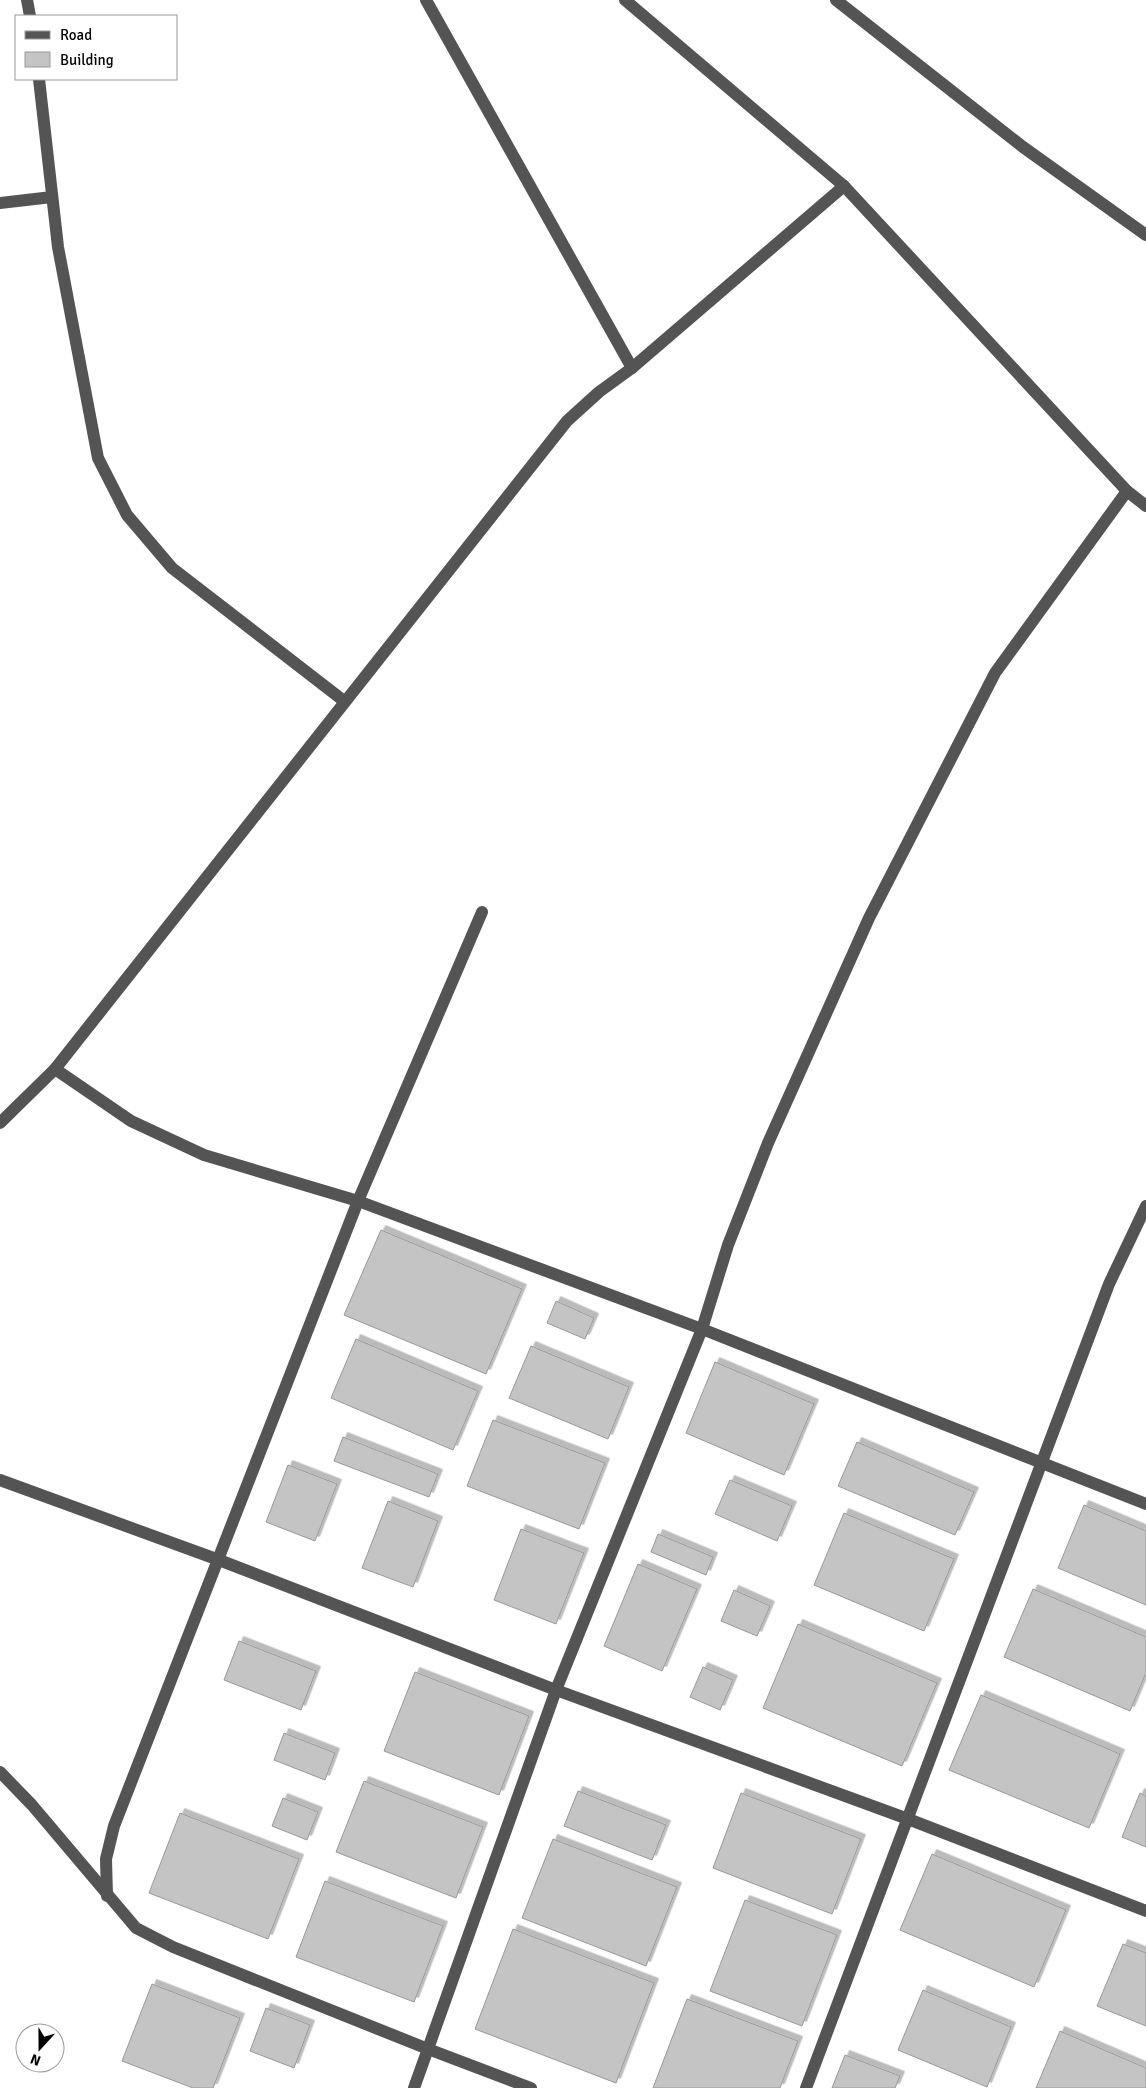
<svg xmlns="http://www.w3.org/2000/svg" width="1146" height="2088" viewBox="0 0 1146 2088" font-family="Signika,sans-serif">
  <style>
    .building { fill: #c4c4c4; stroke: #989898; filter: url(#shadow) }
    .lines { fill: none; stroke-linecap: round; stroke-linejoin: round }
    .minor { stroke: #545454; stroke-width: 12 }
  </style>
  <defs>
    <filter id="shadow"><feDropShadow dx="4.5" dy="-4.5" stdDeviation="0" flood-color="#0004"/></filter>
  </defs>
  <rect width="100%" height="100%" fill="#fff"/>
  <g class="building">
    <polygon points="381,1230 522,1289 486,1374 344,1315"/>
    <polygon points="556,1301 594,1318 585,1339 547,1323"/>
    <polygon points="356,1339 478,1391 453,1450 331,1398"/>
    <polygon points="531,1346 629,1387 608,1439 509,1398"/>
    <polygon points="715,1362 814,1404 784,1475 686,1433"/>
    <polygon points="493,1420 605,1463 579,1529 467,1486"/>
    <polygon points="343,1437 438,1474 429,1497 334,1461"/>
    <polygon points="857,1442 974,1492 955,1535 838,1486"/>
    <polygon points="288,1465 337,1484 315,1541 266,1522"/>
    <polygon points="730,1480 792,1506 777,1541 715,1514"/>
    <polygon points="388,1501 438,1521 413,1587 362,1568"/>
    <polygon points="1084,1505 1146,1531 1146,1605 1058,1568"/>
    <polygon points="844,1513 954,1559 924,1631 814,1585"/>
    <polygon points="521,1529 584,1553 556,1624 494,1600"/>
    <polygon points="658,1534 713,1557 706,1575 651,1552"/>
    <polygon points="638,1564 697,1589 662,1671 604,1646"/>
    <polygon points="1033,1589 1146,1637 1146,1673 1130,1711 1004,1657"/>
    <polygon points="734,1590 770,1606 757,1636 721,1621"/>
    <polygon points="798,1624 937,1683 902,1766 763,1708"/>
    <polygon points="239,1641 316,1671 301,1710 224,1680"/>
    <polygon points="703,1667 733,1680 720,1710 690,1697"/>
    <polygon points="415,1672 529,1716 499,1795 384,1751"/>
    <polygon points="981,1695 1120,1754 1089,1828 949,1770"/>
    <polygon points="284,1733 335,1753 325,1780 274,1760"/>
    <polygon points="364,1781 483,1827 456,1898 336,1852"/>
    <polygon points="578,1791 666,1825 652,1860 564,1826"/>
    <polygon points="741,1793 861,1839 832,1914 713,1868"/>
    <polygon points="1140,1793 1146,1796 1146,1847 1122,1837"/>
    <polygon points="283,1798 318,1812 307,1840 272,1826"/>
    <polygon points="180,1813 299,1859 268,1939 149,1893"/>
    <polygon points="553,1839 677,1887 646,1966 522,1918"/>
    <polygon points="932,1854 1066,1910 1034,1987 900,1930"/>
    <polygon points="325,1881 443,1926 414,2002 296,1957"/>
    <polygon points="745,1900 837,1935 802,2026 710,1991"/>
    <polygon points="513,1929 654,1983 616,2083 475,2029"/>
    <polygon points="1123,1944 1146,1953 1146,2026 1097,2006"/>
    <polygon points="152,1984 240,2018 213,2088 193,2088 122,2061"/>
    <polygon points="923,1990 1011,2027 987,2087 898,2050"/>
    <polygon points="687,1999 798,2041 780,2088 653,2088"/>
    <polygon points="266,2008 310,2025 294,2068 250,2051"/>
    <polygon points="1060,2031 1146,2068 1146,2088 1036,2088"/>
    <polygon points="845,2055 900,2076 895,2088 832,2088"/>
  </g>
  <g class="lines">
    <g class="minor">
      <polyline points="27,0 30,16"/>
      <polyline points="426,0 632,368"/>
      <polyline points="625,0 844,186 1127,491 1146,506"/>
      <polyline points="836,0 1023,147 1146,235"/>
      <polyline points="39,79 58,247 98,458 127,515 172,568 344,701"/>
      <polyline points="0,203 52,197"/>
      <polyline points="55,1069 131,1121 204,1155 358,1201 702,1329 1146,1504"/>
      <polyline points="0,1123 55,1069 567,421 599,392 632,368 844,186"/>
      <polyline points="0,1480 219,1560 556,1690 908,1819 1146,1911"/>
      <polyline points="0,1772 32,1805 136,1928 173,1947 428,2049 531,2088"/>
      <polyline points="107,1896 106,1859 114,1826 358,1201 482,912"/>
      <polyline points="414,2088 556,1690 702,1329 728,1245 768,1143 869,918 995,673 1127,491"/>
      <polyline points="806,2088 1109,1284 1146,1206"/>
    </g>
  </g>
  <rect x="15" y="15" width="162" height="65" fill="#ffffff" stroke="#999999"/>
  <rect x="25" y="31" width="25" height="8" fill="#545454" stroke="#999999"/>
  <text x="60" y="40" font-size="15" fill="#000000">Road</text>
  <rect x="25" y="52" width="25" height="15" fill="#c4c4c4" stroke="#999999"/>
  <text x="60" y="65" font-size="15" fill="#000000">Building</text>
  <g transform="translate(40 2048) rotate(201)"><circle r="24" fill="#ffffff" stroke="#999999"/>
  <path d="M0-4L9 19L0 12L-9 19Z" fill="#000000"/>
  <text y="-8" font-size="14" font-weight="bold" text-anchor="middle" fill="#000000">N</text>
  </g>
</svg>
